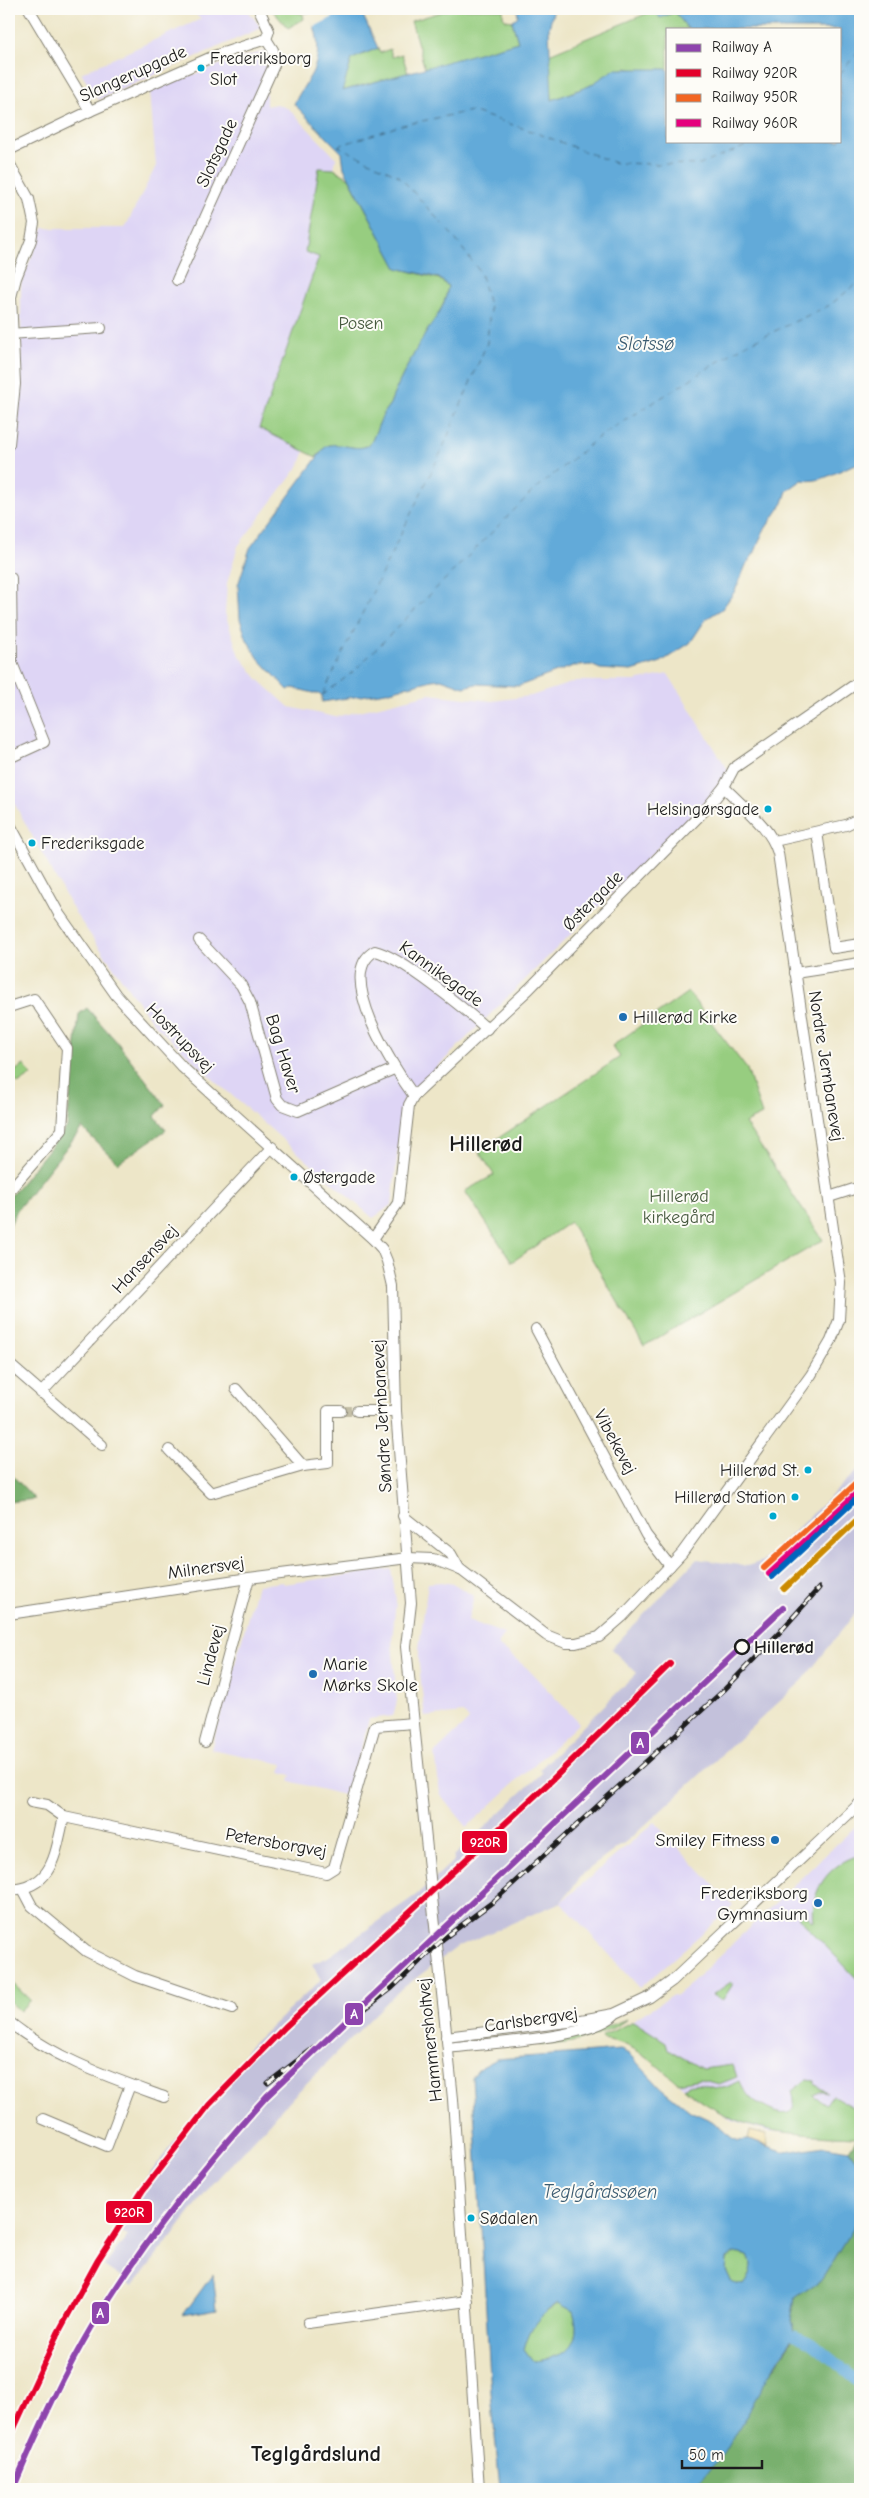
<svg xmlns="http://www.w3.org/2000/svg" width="869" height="2498" viewBox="0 0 869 2498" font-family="'Comic Neue',sans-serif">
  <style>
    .built { fill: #ded5f5 }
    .industrial { fill: #c3c1db }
    .green { fill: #97cd80; stroke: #5a744e }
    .forest { fill: #79b06e; stroke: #4a6645 }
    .sand { fill: #eeda9e; stroke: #857b5d }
    .water { fill: #62aad9; stroke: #3f637a; fill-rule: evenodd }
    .pier { fill: #ede6c8 }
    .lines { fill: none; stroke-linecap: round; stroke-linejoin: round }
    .canal { stroke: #62aad9; stroke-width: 11 }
    .ferry { stroke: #3c5c71; stroke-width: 1; stroke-dasharray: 6 5; stroke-linecap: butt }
    .minor-tunnel { stroke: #c3bea6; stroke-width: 10; stroke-dasharray: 10 5; stroke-linecap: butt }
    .minor-casing { stroke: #848172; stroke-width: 12 }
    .minor { stroke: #fff; stroke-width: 10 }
    .rail-casing { stroke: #1c1c1c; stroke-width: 5 }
    .rail { stroke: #fdfcf7; stroke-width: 3; stroke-dasharray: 9; stroke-linecap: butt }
    .rail-1-casing { stroke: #fdfcf7; stroke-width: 10 }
    .rail-2-casing { stroke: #fdfcf7; stroke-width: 10 }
    .rail-3-casing { stroke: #fdfcf7; stroke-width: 10 }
    .rail-4-casing { stroke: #fdfcf7; stroke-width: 10 }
    .rail-5-casing { stroke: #fdfcf7; stroke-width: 10 }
    .rail-6-casing { stroke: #fdfcf7; stroke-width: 10 }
    .rail-1 { stroke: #8e44ad; stroke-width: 6 }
    .rail-2 { stroke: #e4002b; stroke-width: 6 }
    .rail-3 { stroke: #f26522; stroke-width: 6 }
    .rail-4 { stroke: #e5007d; stroke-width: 6 }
    .rail-5 { stroke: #cb8a06; stroke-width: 6 }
    .rail-6 { stroke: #0065bd; stroke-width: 6 }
    .bus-dot { fill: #00a9ce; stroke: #fdfcf7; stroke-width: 2 }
    .poi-dot { fill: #1f6fb2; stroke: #fdfcf7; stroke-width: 2 }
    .stop-dot { fill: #fdfcf7; stroke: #1c1c1c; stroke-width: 2.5 }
    .labels { text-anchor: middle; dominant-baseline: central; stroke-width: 4; stroke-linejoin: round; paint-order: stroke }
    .bus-label { font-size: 17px; fill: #1c1c1c; stroke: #fdfcf7; text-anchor: start }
    .street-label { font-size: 18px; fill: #1c1c1c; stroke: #fdfcf7 }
    .park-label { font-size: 18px; fill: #475a3f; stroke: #fdfcf7 }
    .poi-label { font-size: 18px; fill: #1c1c1c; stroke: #fdfcf7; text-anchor: start }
    .stop-label { font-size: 18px; font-weight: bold; fill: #1c1c1c; stroke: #fdfcf7; text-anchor: start }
    .water-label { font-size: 19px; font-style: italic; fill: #3c5c71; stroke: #fdfcf7 }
    .district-label { font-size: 22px; font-weight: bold; fill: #1c1c1c; stroke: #fdfcf7 }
    .line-badge { stroke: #fdfcf7; stroke-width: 2 }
    .badge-label { font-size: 14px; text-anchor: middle; font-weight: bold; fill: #fff }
  </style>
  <rect width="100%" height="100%" fill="#fdfcf7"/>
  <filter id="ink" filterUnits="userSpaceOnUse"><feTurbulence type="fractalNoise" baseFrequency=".02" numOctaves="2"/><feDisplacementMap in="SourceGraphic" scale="10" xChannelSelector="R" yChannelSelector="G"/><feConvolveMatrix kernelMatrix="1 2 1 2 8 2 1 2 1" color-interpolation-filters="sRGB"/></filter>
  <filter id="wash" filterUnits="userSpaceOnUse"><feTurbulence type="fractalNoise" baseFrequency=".0096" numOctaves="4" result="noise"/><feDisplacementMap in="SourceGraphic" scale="20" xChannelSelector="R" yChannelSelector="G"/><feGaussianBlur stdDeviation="1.12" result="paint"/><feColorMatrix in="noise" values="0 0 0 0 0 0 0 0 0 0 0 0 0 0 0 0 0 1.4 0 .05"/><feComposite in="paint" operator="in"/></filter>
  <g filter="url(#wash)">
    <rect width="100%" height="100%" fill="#ede6c8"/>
    <g class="built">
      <polygon points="189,9 247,9 261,28 98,100 81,73 201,19"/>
      <polygon points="266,51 266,106 277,104 289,109 336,158 334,169 319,169 319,257 305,451 299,466 238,546 227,583 225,613 238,653 258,679 289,707 335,717 429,694 492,701 531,696 577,681 635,681 668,674 728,770 718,788 403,1101 392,1205 373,1218 213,1079 153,1023 75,913 9,794 9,457 15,456 21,382 21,283 43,228 125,228 156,166 150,91 235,59"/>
      <polygon points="391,1569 396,1601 392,1641 397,1701 393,1716 369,1719 348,1796 289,1781 291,1775 281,1772 283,1764 211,1749 257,1585 283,1582 284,1584"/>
      <polygon points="441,1582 454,1584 474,1596 468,1620 504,1634 498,1645 527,1668 579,1723 467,1827 440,1794 435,1753 469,1720 463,1713 425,1717 419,1665 419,1648 428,1583"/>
      <polygon points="655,1822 733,1906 640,1988 561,1902"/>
      <polygon points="860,1822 860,2133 856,2137 810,2135 767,2131 732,2120 696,2098 617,2030 673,1995 675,1996 690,1984"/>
    </g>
    <g class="industrial">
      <polygon points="860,1272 860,1341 850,1317 854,1276"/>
      <polygon points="860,1468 860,1607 803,1680 632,1837 585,1872 561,1902 457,1947 395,1994 290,2100 211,2186 133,2286 104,2266 128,2236 114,2226 139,2188 189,2122 243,2061 245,2051 321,1980 312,1964 328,1957 416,1895 438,1875 454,1860 453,1857 542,1773 540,1769 637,1673 611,1649 697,1559 747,1566 763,1561"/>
    </g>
    <g class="green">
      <polygon points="271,9 285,9 303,14 304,19 288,28"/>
      <polygon points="451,9 503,9 503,16 506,20 512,21 518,42 425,69 411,21"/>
      <polygon points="655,10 660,18 675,12 688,29 668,29 668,69 635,70 627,68 614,71 589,86 552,100 549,54"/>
      <polygon points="378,48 380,53 390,49 392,57 402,54 408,73 341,91 352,59"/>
      <path d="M319,168L334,169L349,178L397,268L439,279L448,286C445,304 441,310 431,325C419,343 397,384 390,404L384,412L371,443L361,448L329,445L316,457L259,428L319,257L305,252Z"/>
      <polygon points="688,992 747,1069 762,1115 745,1123 823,1240 644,1346 570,1222 512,1262 465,1191 494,1175 479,1151 620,1057 612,1046"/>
      <polygon points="24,1065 31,1075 18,1084 10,1074"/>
      <path d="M860,1855V1982L798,1917L803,1912L814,1922C809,1890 830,1863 860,1855Z"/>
      <polygon points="9,1980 30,2000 20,2011 9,2001"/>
      <polygon points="731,1982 733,1984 722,2001 712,1995"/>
      <path d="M627,2019C602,2038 563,2047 532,2044L583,2035Z"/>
      <path d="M633,2021L666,2042L668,2049L702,2069L733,2065L737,2077L719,2084L700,2079L678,2083C652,2062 636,2043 602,2039L601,2037Z"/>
      <path d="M806,2080L815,2081L814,2084L827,2092L822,2091L813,2095L826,2104L832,2095L860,2111V2133L856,2137C787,2134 740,2134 684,2088C697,2077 709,2090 723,2088C729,2087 734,2083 739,2081C747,2105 806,2135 792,2091Z"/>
      <path d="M736,2253L748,2256C754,2266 750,2276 743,2285L732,2283L726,2270L727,2259Z"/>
      <path d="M559,2303L573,2311C584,2344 564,2359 533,2361L524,2349C530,2325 538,2317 559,2303Z"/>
    </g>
    <g class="forest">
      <polygon points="87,1008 117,1042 165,1105 155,1116 166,1130 118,1163 82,1128 17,1210 9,1227 9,1198 67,1127 79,1014"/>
      <polygon points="9,1472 35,1499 9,1502"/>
      <polygon points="860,2133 860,2167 849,2150"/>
      <polygon points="860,2218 860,2489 691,2489 795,2337 791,2320 795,2298 822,2279"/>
    </g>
    <polygon class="sand" points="750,2130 766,2134 768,2146 748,2140"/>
    <g class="water">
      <path d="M301,9H360L378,48L352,59L342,91L518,42L512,21L518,16L517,9H554L549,28L552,100L589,86L615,69H668V141H840V29H688L675,12L660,18L654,9H860V463C840,468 823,484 802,480L787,491L783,503L763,532L755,552L746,565L735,591L722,609L706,619L690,643L661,662L632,671L600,669L591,665L573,666L519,686L476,684L464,687L441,679L432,680L386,692L322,702V695L293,688L288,690L259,659L247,640L240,619L238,585L250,548L325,447C339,439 358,455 371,443L384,412L390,404C397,384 419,343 431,325C441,310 445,305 448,286L439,278L397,268L344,168L342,153L294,104C299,93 306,84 312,73C322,54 319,21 301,9Z"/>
      <path d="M607,2051L621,2050L629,2054L661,2088L690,2111L712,2121L732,2138L739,2141L748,2140L785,2152L825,2146L849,2150L860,2167V2218L822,2279L795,2298L791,2320L795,2336L776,2363L724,2454L691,2489H500L491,2393L472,2077L481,2067L496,2059ZM736,2253L748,2256C754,2266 750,2276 743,2285L732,2283L726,2270L727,2259ZM558,2303L573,2311C584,2344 564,2359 533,2361L524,2349C530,2326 539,2316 558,2303Z"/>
      <polygon points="213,2274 217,2309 183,2315"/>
    </g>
    <polygon class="pier" points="320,9 349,9 314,27 306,13 311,13"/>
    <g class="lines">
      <polyline class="canal" points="795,2336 812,2343 860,2383"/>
      <g class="ferry">
        <polyline points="840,74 860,49"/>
        <polyline points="338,146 402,125 471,111 534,132 615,163 700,165 758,141"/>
        <polyline points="323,694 442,450 487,343 490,309 480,272 453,236 399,176 338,146"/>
        <polyline points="323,695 353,672 532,492 599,437 743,346 830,305 860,281"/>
      </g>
    </g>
  </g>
  <g filter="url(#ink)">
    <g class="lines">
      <polyline class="minor-tunnel" points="341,1411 357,1411"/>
      <g class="minor-casing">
        <g id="minor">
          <polyline points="29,9 90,111"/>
          <polyline points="9,150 90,111 214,56 266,39 269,31 259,9"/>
          <polyline points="9,163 29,199 34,223 31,240 16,278 11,297 15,384 9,444"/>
          <polyline points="177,280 274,65 273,50 266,39"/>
          <polyline points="9,334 101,328"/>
          <polyline points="9,758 44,742 12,663 11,578"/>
          <polyline points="9,823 59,914 116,995 182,1067 373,1239 382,1249 387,1261 393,1286 396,1411 411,1603 406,1647 453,2099 479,2489"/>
          <polyline points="817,832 834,948 860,944"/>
          <polyline points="774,841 846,825 860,818"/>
          <polyline points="199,940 241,985 250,1002 277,1099 282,1105 298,1111 394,1069"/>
          <polyline points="795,973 860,963"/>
          <polyline points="9,1007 34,999 67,1048 62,1130 9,1191"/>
          <path d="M414,1096C395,1070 333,974 375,951C401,957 465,1009 487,1029"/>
          <polyline points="829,1197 860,1187"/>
          <polyline points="373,1239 398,1203 409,1105 414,1096 529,989 707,808 724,787 734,768 860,681"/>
          <polyline points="536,1329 646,1535 670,1566"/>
          <polyline points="9,1364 102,1445"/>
          <polyline points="236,1389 303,1466"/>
          <polyline points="41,1393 272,1147"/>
          <polyline points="357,1411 396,1411"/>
          <polyline points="169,1450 211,1493 303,1466 328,1463 328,1411 341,1411"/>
          <polyline points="403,1516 451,1554 460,1570"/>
          <path d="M9,1614L249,1578L408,1558L433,1559L461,1570L546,1635L566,1643H576L599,1637L622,1617L682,1553L811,1375L831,1341L839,1320L841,1283L778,853C770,826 743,807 724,787"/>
          <polyline points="205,1742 249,1578"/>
          <polyline points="31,1802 47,1805 64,1817 326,1873 334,1868 375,1726 414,1723"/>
          <polyline points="23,1889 32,1906 86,1951 135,1976 232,2009"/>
          <path d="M9,1890C54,1888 55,1853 64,1817"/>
          <path d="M9,2022C55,2059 109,2077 164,2097"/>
          <polyline points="446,2037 576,2021 614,2014 650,1997 672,1981 860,1803"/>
          <path d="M448,2048C485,2043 590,2039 614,2015"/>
          <polyline points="43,2119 107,2146 130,2085"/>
          <polyline points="308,2323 467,2301"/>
        </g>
      </g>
      <use href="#minor" class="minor"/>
      <g class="rail-casing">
        <polyline id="rail" points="268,2083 392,1988 443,1939 494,1901 724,1690 779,1633 819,1588"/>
      </g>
      <use href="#rail" class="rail"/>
      <g class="rail-1-casing">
        <path id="rail-1" d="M13,2489C36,2434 60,2380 91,2328C141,2244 201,2169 267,2096L783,1608"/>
      </g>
      <g class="rail-2-casing">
        <polyline id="rail-2" points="9,2439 58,2333 98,2260 143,2190 209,2105 285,2027 551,1781 670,1664"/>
      </g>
      <g class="rail-3-casing">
        <polyline id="rail-3" points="764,1568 860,1480"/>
      </g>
      <g class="rail-4-casing">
        <polyline id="rail-4" points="769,1574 860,1490"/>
      </g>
      <g class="rail-5-casing">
        <polyline id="rail-5" points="784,1589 860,1517"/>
      </g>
      <g class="rail-6-casing">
        <polyline id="rail-6" points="772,1577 855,1500"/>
      </g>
      <use href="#rail-1" class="rail-1"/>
      <use href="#rail-2" class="rail-2"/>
      <use href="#rail-3" class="rail-3"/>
      <use href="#rail-4" class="rail-4"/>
      <use href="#rail-5" class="rail-5"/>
      <use href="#rail-6" class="rail-6"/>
    </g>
  </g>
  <g class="bus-dot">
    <circle cx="201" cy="68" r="4.5"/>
    <circle cx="768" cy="809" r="4.5"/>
    <circle cx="32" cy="843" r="4.5"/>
    <circle cx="294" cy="1177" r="4.5"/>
    <circle cx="808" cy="1470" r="4.5"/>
    <circle cx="795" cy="1497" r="4.5"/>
    <circle cx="773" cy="1516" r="4.5"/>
    <circle cx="471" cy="2218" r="4.5"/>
  </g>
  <g class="poi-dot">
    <circle cx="623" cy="1017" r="5"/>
    <circle cx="313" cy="1674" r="5"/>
    <circle cx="775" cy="1840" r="5"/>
    <circle cx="818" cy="1903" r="5"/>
  </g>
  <circle class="stop-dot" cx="742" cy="1647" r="7"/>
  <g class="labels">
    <g class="bus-label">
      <text x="210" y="58">Frederiksborg<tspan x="210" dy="21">Slot</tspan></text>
      <text x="759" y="809" text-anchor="end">Helsingørsgade</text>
      <text x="41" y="843">Frederiksgade</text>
      <text x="303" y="1177">Østergade</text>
      <text x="799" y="1470" text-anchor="end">Hillerød St.</text>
      <text x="786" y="1497" text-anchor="end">Hillerød Station</text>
      <text x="480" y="2218">Sødalen</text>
    </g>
    <g class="street-label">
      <text transform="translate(133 74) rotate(-24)">Slangerupgade</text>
      <text transform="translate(217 153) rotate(-65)">Slotsgade</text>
      <text transform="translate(593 901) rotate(-45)">Østergade</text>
      <text transform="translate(441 974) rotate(36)">Kannikegade</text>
      <text transform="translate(180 1038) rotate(46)">Hostrupsvej</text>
      <text transform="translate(283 1054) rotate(73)">Bag Haver</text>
      <text transform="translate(826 1066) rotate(81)">Nordre Jernbanevej</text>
      <text transform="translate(145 1259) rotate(-47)">Hansensvej</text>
      <text transform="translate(382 1416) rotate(-93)">Søndre Jernbanevej</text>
      <text transform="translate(615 1442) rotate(62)">Vibekevej</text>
      <text transform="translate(206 1568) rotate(-8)">Milnersvej</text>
      <text transform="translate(211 1655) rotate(-75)">Lindevej</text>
      <text transform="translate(276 1843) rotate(10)">Petersborgvej</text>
      <text transform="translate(531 2020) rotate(-8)">Carlsbergvej</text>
      <text transform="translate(430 2040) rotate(-96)">Hammersholtvej</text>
    </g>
    <g class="park-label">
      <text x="361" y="323">Posen</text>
      <text x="679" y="1196">Hillerød<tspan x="679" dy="21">kirkegård</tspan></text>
    </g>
    <g class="poi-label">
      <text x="633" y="1017">Hillerød Kirke</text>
      <text x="323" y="1664">Marie<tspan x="323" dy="21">Mørks Skole</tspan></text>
      <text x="765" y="1840" text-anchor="end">Smiley Fitness</text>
      <text x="808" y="1893" text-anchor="end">Frederiksborg<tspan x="808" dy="21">Gymnasium</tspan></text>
    </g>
    <g class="stop-label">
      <text x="754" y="1647">Hillerød</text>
    </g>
    <g class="water-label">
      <text x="646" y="344">Slotssø</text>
      <text x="600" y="2192">Teglgårdssøen</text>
    </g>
    <g class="district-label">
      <text x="486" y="1144">Hillerød</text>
      <text x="316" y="2454">Teglgårdslund</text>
    </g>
  </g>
  <g class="line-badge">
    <rect x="630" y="1731" width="20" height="24" rx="5" fill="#8e44ad"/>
    <rect x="461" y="1830" width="47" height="24" rx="5" fill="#e4002b"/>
    <rect x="344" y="2002" width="20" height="24" rx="5" fill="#8e44ad"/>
    <rect x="105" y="2200" width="48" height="24" rx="5" fill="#e4002b"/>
    <rect x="91" y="2301" width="19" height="24" rx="5" fill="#8e44ad"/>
  </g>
  <g class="badge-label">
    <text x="640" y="1748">A</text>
    <text x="485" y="1847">920R</text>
    <text x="354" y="2019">A</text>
    <text x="129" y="2217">920R</text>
    <text x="100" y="2318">A</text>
  </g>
  <rect width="869" height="2498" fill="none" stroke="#fdfcf7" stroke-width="30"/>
  <rect x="666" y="28" width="175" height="115" fill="#fdfcf7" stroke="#a3a29f"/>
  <rect x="676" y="44" width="25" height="8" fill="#8e44ad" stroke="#a3a29f"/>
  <text x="712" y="52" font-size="15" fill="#1c1c1c">Railway A</text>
  <rect x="676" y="69" width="25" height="8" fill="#e4002b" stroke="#a3a29f"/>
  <text x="712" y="78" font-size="15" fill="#1c1c1c">Railway 920R</text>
  <rect x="676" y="94" width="25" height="8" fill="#f26522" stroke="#a3a29f"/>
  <text x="712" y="102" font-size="15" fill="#1c1c1c">Railway 950R</text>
  <rect x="676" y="119" width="25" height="8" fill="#e5007d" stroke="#a3a29f"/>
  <text x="712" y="128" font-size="15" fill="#1c1c1c">Railway 960R</text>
  <path d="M682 2460v8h80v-8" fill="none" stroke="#1c1c1c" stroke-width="2.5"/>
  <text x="689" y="2460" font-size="15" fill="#1c1c1c" stroke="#fdfcf7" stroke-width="4" paint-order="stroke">50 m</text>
</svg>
